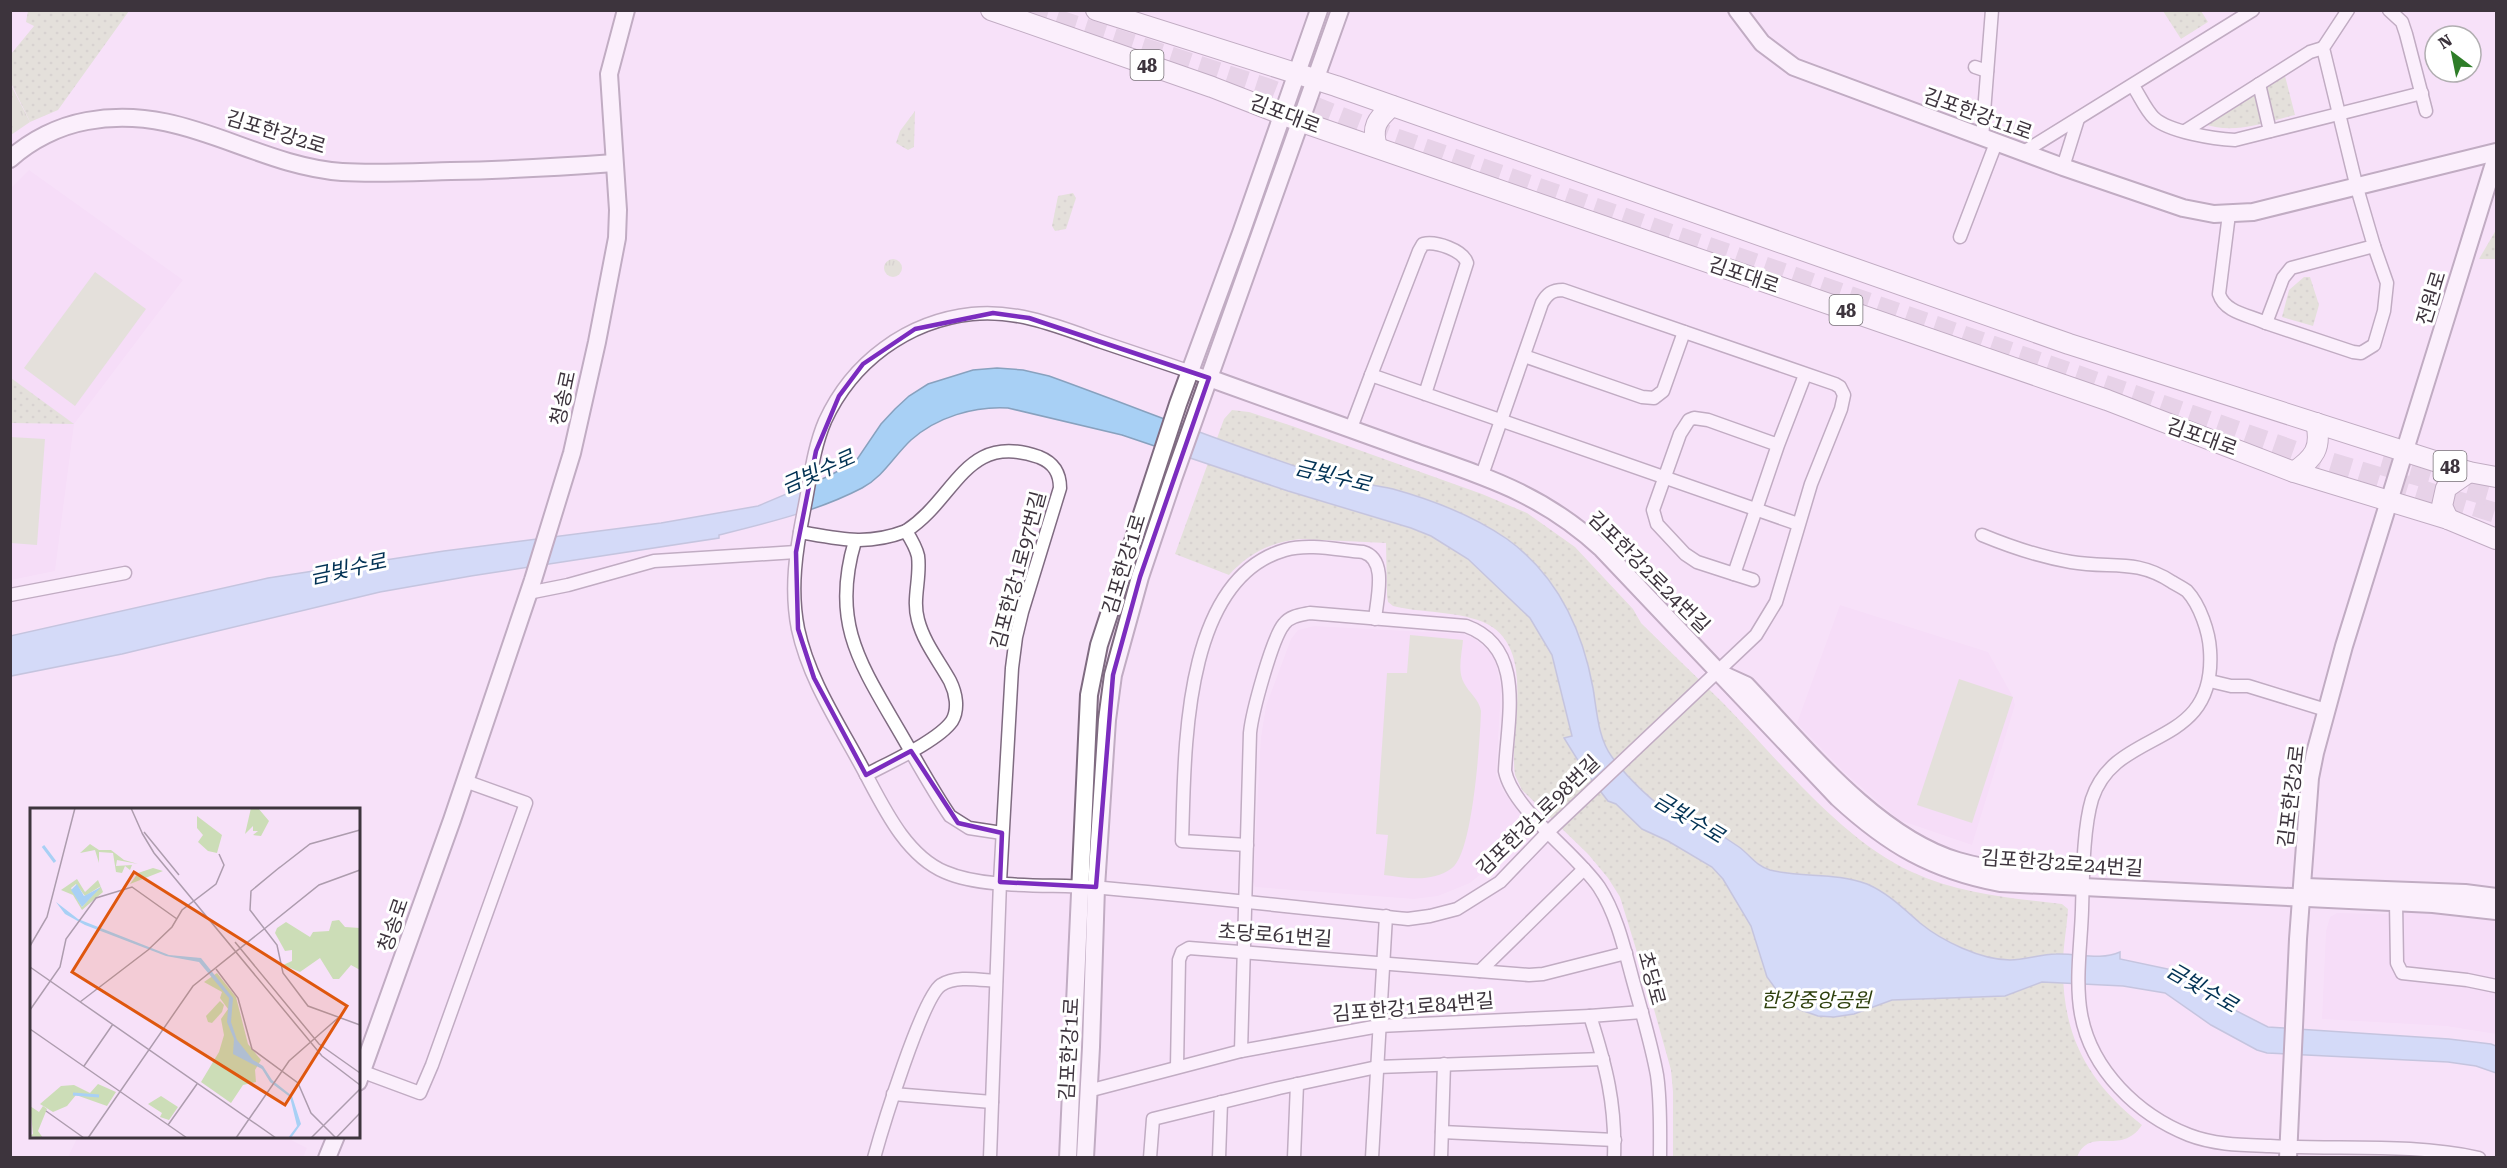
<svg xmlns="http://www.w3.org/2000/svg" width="2507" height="1168" viewBox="0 0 2507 1168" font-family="'Roboto Serif','Noto Sans KR',serif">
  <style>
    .built { fill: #f3d7f6 }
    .grass { fill: url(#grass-tufts) }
    .park { fill: url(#park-dots) }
    .pitch { fill: #ccddb7 }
    .water { fill: #a8d0f5; stroke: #88a1be; stroke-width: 1.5 }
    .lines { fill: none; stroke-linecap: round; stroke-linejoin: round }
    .primary-tunnel { stroke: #d2bed3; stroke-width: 20; stroke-dasharray: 20 10; stroke-linecap: butt }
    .street-casing { stroke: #7f6b81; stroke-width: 15 }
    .secondary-casing { stroke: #7f6b81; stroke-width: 20 }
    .primary-casing { stroke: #7f6b81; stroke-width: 22 }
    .street { stroke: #fff; stroke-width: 12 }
    .secondary { stroke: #fff; stroke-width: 16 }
    .primary { stroke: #fff; stroke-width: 20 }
    .marked { fill: none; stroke: #7b2cbf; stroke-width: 4.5; stroke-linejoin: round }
    .labels { text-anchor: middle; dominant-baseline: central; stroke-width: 6; stroke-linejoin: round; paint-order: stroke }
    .shield { fill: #fff; stroke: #777177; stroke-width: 1.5 }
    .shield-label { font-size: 18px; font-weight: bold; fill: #3d343d }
    .street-label { font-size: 20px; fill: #3d343d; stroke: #fff }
    .park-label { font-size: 20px; font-style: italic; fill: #2d3f0b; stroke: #fff }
    .water-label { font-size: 21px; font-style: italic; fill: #023254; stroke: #fff }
    .inset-river { fill: none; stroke: #a8d0f5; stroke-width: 3 }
    .inset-road { fill: none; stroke: #ad9cae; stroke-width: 1.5 }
    .view { fill: #df570e; fill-opacity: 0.15; stroke: #df570e; stroke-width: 3 }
    .inset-edge { fill: none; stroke: #3d343d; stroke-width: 3 }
  </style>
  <defs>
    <pattern id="grass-tufts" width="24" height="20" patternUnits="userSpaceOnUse" patternTransform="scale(1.5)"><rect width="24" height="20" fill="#ccddb7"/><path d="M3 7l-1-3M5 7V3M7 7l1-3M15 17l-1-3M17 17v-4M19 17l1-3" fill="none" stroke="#b0be9e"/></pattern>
    <pattern id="park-dots" width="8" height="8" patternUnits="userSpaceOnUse" patternTransform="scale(1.5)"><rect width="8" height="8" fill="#ccddb7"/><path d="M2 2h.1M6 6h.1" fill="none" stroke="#b0be9e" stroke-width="1.8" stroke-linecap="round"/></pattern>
  </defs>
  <rect width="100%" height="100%" fill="#f7e1f9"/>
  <g class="built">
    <polygon points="29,170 183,280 74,424 55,571 11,580 11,423 73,424 11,378 11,188"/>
    <polygon points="1840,605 1988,652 2013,697 2015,705 1972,845 1899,820 1844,772 1797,723"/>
    <polygon points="1314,626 1463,634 1475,639 1492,654 1496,664 1501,688 1496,775 1503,791 1525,821 1525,829 1505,854 1470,883 1438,896 1414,899 1255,887 1253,881 1261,737 1266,706 1291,639 1298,630"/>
    <polygon points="2408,911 2477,916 2496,919 2496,1034 2446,1026 2322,1019 2326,931 2330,917 2337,913 2384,914"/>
    <polygon points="78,1136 283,1136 307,1148 303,1158 68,1157"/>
  </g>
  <g class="grass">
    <polygon points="10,83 30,122 11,135 10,135"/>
    <circle cx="893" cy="268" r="9"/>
  </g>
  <g class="park">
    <polygon points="28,11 129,11 58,110 30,122 11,83 11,54 34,26 26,22"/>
    <polygon points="2163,11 2201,11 2208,22 2181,39"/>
    <path d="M2284,72L2295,115C2265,122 2232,136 2202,123Z"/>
    <polygon points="915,111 914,147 908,150 896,143 900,131"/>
    <polygon points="1073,193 1076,198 1066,229 1055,231 1052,226 1058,196"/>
    <polygon points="2496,230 2496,259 2479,259"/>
    <polygon points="2304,277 2310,277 2319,305 2313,326 2282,317 2289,290"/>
    <polygon points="11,378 74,424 11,423"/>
    <path d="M1232,410L1249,412L1292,426L1482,494L1527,513L1575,547L1633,609L1641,623C1668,650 1696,676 1723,703C1777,758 1841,840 1912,872C1960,894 2010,898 2062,904L2068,909C2067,928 2063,946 2063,965C2062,1036 2088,1082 2142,1125C2121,1157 2090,1125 2077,1157H1673V1092L1671,1070L1648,988L1620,897L1608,878L1588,854L1522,790L1515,775C1508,730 1539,646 1483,622C1456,611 1422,613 1393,606L1388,602L1387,596L1386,543L1301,539C1271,542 1249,553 1229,575L1175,554L1224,419Z"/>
  </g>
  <g class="pitch">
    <polygon points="95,272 146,309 75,406 24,368"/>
    <polygon points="10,437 45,439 37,545 11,543"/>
    <path d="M1410,635L1463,640C1462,653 1457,671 1464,683C1469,693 1479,699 1481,711C1480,740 1473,853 1452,868C1432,883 1407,878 1384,875L1388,835L1376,834L1387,673H1407Z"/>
    <polygon points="1959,679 2013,697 1972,823 1917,805"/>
  </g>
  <path class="water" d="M997,368L1023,370L1049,376C1138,408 1226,444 1316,473C1341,481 1367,483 1393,489C1433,500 1472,515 1507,539C1557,575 1582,628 1593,688C1597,712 1598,738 1612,757C1626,776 1654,805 1675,815C1687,820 1701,821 1712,829C1721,835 1730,841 1739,847C1750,855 1756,866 1770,870C1802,878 1836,872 1867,884C1888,893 1904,909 1920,923C1942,941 1981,960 2010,960C2025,960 2041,954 2056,954C2079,953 2099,961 2120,952V959L2177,971L2201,986L2221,1003L2268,1027L2449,1039L2491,1044L2496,1046V1073L2476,1066L2448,1062L2267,1053L2257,1050L2211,1025L2165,993L2123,986L2042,982L2005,996L1892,1000L1854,1014L1834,1017L1818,1016L1798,1009L1781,996L1767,977L1751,926L1723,879L1712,867L1668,841L1642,829L1616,804L1608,801L1584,770L1564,738L1572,736L1552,655L1530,618L1468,559L1431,536L1411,528L1288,491L1122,435L1008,408C974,406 937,417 911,440C893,457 884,476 862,488C818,511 767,523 719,535V538L471,576L380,592L122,654L11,676L10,636L268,578L444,551L661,523L758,506L829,476L856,461L881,424L895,409L909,396L928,384L973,370Z"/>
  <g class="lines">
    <g class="primary-tunnel">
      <polyline points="1028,10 1267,88 1395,138 2304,454 2496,513"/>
      <polyline points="2381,465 2496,498"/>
    </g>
    <g class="street-casing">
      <g id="street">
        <polyline points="2389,10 2402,22 2406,34 2426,111"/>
        <polyline points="1975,67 1987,71"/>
        <polyline points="2259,84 2270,131"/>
        <path d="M2133,86C2140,96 2145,109 2154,118C2169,132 2215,139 2235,140L2422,93"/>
        <polyline points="2185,131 2310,52 2323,48"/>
        <polyline points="1982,138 1992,10"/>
        <polyline points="2022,153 2253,10"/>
        <polyline points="2063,167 2078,119"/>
        <path d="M2229,214L2219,294C2225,313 2249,315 2266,323L2283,278L2291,268L2374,246L2357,188L2323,48L2348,10"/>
        <polyline points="1960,237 1996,143"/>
        <polyline points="2266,323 2353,352 2361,353 2374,345 2384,311 2387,283 2374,246"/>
        <polyline points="1524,356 1642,397 1654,398 1663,391 1684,332"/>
        <path d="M1209,378C1173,366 1138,354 1102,342C1060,327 1017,309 972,314C907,321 852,362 825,421C813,449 810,481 804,510C796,550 790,589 798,629C809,680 839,724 863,769C883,806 905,855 945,872C984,889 1049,884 1092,887C1198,896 1303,908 1408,919L1430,916L1457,909L1500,882L1549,831L1756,635L1776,602L1811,484L1841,409L1844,395L1840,387L1835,384L1563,290C1552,290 1547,294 1542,303L1482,475"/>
        <path d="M1425,394L1467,263C1463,250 1436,241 1423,244L1419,251L1371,375L1798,524"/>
        <polyline points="1351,428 1371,375"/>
        <polyline points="1778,445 1734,574 1697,562 1685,554 1657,524 1653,510 1680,434 1689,420 1694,418 1708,420 1778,445 1805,375"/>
        <path d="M906,531C957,498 965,431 1039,457C1054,463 1060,473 1060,488L1022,612L1016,637L1012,668L1000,882L990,1158"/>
        <path d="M800,532C840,539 867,546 906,531C911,539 916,547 918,556C921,578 912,599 918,620C924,643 939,661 950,681C956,693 959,709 952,721C938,741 888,763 866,775"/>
        <path d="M1982,535C2011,547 2041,557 2071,562C2111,569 2135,558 2172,582C2177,585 2183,588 2187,591C2200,605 2209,632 2210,650C2217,752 2116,725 2092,799C2083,829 2083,878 2082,910C2081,943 2075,981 2081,1014C2091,1070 2138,1115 2189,1135C2215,1145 2243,1145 2270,1146C2339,1150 2411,1143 2479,1158"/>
        <path d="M855,541C831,621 859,662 898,729C915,758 931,788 950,816L969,828L1002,833"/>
        <polyline points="1734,574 1753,580"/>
        <polyline points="528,593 568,585 654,561 796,552"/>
        <polyline points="10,595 125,573"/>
        <polyline points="2210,681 2231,686 2248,686 2326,710"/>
        <path d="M1247,845L1182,841C1185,755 1181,580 1285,550C1309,543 1338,550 1363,552C1388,559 1377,598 1375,619"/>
        <polyline points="2396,902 2397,963 2402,973 2467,980 2496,986"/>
        <polyline points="1480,971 1584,869"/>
        <path d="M1241,1051L1250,733C1252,713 1272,638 1284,624C1290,616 1300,615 1310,613L1466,626C1527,648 1507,720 1505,771C1513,810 1575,852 1599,887C1616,913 1624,947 1632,977C1641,1010 1651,1042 1657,1075C1661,1102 1660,1130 1660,1158"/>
        <polyline points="1177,1067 1179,960 1182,952 1189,948 1529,975 1543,974 1626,953"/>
        <polyline points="358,1070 420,1093 432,1065 526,803 465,781"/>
        <polyline points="1088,1091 1241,1051 1379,1026 1590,1016"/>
        <polyline points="893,1094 992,1102"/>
        <polyline points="1442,1132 1615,1140"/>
        <path d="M874,1158C882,1129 922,998 941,985C956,975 980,980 996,981"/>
        <polyline points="1150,1158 1153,1119 1279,1088 1377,1067 1603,1059"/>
        <polyline points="1219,1158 1221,1102"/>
        <polyline points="1294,1158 1297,1084"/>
        <polyline points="1372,1158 1386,916"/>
        <polyline points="1441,1158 1444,1064"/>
        <path d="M1614,1158C1616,1104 1606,1066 1590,1016L1642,1012"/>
      </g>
    </g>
    <g class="secondary-casing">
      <g id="secondary">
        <polyline points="1737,10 1762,43 1794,67 2063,167 2183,208 2214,214 2253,212 2496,152"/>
        <path d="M10,159C31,140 59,126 87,121C184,103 251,165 342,172C378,174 414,172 451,171C505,170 559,167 614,163"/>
        <path d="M1209,378C1277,402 1344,427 1412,451C1486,477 1543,494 1602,549L1838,798C1889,845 1932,870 2000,883L2433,904L2496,911"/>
        <path d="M1724,675L1746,685C1803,745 1876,837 1958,861C1996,872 2036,874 2076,877"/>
        <polyline points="2305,887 2465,893 2496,897"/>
        <polyline points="358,1082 452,820 533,580 572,453 597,342 617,238 618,210 609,74 626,10"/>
        <polyline points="327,1158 336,1136"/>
        <polyline points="1068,1158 1089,695 1099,645 1178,404 1241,233 1319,10"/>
        <polyline points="1085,1158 1091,1047 1096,887 1107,720 1113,675 1140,577 1173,479 1340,10"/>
        <polyline points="2288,1158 2298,939 2310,778 2315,753 2344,646 2496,157"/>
      </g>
    </g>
    <g class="primary-casing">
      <g id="primary">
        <polyline points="991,10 1212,87 1302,122 2107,400 2294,472 2448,519 2496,539"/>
        <polyline points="1096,10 1336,86 2069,344 2469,472 2496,477"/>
        <path d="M1377,147C1371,127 1377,119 1392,106"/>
        <path d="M2294,472C2314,458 2322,448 2316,423"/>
        <polyline points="2448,519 2442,506 2446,488 2469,472"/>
      </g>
    </g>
    <use href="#street" class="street"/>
    <use href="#secondary" class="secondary"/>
    <use href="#primary" class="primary"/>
  </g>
  <path d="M0 0H2507V1168H0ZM993,313L1029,318L1209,378L1140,577L1113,675L1096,887L1000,882L1002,833L958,823L911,751L866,775L814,678L798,629L796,552L816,451L839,396L863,364L915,329Z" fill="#f7e1f9" fill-opacity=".55" fill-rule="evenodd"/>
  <path class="marked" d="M993,313L1029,318L1209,378L1140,577L1113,675L1096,887L1000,882L1002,833L958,823L911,751L866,775L814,678L798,629L796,552L816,451L839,396L863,364L915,329Z"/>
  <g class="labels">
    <g class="shield">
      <rect x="1130.5" y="50" width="33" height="30" rx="4.5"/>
      <rect x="1829.5" y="295" width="33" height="30" rx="4.5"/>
      <rect x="2433.5" y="451" width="33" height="30" rx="4.5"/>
    </g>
    <g class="shield-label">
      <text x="1147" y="65">48</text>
      <text x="1846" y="310">48</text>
      <text x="2450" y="466">48</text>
    </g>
    <g class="street-label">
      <text transform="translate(1285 114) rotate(21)">김포대로</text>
      <text transform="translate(1978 114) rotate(20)">김포한강11로</text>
      <text transform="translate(276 132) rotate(17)">김포한강2로</text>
      <text transform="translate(1744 275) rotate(19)">김포대로</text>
      <text transform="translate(2431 298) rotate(-73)">전원로</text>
      <text transform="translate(563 398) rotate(-78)">청송로</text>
      <text transform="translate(2202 437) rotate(20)">김포대로</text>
      <text transform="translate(1124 564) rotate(-73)">김포한강1로</text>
      <text transform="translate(1018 570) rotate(-75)">김포한강1로97번길</text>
      <text transform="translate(1649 572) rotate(45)">김포한강2로24번길</text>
      <text transform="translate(2291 796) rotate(-83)">김포한강2로</text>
      <text transform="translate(1538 815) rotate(-44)">김포한강1로98번길</text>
      <text transform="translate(2062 863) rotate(4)">김포한강2로24번길</text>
      <text transform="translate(393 925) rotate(-71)">청송로</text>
      <text transform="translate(1275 935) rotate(4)">초당로61번길</text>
      <text transform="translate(1652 978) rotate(75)">초당로</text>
      <text transform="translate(1413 1007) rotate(-5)">김포한강1로84번길</text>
      <text transform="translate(1069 1049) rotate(-87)">김포한강1로</text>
    </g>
    <g class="park-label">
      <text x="1816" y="1000">한강중앙공원</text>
    </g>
    <g class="water-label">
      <text transform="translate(818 472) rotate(-24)">금빛수로</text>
      <text transform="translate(1333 476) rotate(14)">금빛수로</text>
      <text transform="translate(348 569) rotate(-12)">금빛수로</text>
      <text transform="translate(1689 818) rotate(31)">금빛수로</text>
      <text transform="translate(2202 988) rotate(30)">금빛수로</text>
    </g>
  </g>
  <g transform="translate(30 808)">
    <rect width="330" height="330" fill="#f7e1f9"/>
    <path d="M47,71L55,84L68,72L73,84L52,102L43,87L31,82ZM46,76L55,88L71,78L52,99L41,80Z" fill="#ccddb7" fill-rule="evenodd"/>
    <path d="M221,0H228L239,13L231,28L223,27L228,23H223V18L215,26ZM167,8L192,27L187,45L178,43L168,34L173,27L167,20ZM60,36L69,42H81L94,52L108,56L87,52L86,58L102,57L100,62L95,58L92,65L86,64L83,45L69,44V55L65,42L50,45ZM309,112L315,119L330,120V162L321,157L309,171H303L290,150L270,164L253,157L262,153V142L255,143L245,125L247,120L256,114L280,129L283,124L299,123L302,113ZM0,298L9,304L13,298L17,301L8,323L13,330L0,328L3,326Z" fill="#ccddb7"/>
    <path d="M123,60L133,63L100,76L108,65ZM187,165L206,189L218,236L231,252L225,262L226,274L213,277L201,295L171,274L189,244L194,227L191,211L198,201L190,190L192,184L174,174ZM68,276L86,284L77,298L46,287L37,298L23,304L10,296L31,278L44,277L60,285ZM131,288L148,299L139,312L130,309L132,305L118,296Z" fill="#ccddb7"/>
    <path d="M190,193L194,197L192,204L182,215L178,214L176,208Z" fill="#ccddb7"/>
    <path d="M47,76L54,88L71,79L52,99L41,82ZM26,94L48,111L139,147L171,150L203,190L201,214L207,232L223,252L233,258L242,272L262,288L271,316L261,330H258L267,318L260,289L240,274L232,261L203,246L204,231L197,214L199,190L169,154L136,148L55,117L35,106Z" fill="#a8d0f5"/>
    <path class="inset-river" d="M13,38L25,54M43,286L69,288"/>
    <path class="inset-road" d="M101,0L113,27M114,24L149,67M112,25L124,45L292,248L330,277M250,59L221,83L220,102L247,137L253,165L278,198L330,217M249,60L280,36L330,22M205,134L289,236L330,265M0,138L17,109L45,0M0,159L246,330M186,161L208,190L222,241L268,275L281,305L306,330M50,194L118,142L142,119L152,102L186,76L194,57L189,46M0,202L30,159L36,131L66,90L102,79L147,111M0,221L157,330M54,258L83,216M16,303L54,330M138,317L167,276M58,330L163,178L289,77L330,62M206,330L259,253L308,210M281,330L330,281M306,330L330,305"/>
    <path class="view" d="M104,64L317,198L255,297L42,164Z"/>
    <rect width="330" height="330" class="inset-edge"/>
  </g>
  <rect width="2507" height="1168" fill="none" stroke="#3d343d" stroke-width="24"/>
  <g transform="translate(2453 54) rotate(328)"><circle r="28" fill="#ffffff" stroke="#b1aeb1" stroke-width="1.5"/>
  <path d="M0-4.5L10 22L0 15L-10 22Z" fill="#2e7d28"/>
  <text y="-9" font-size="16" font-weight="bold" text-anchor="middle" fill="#3d343d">N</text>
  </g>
</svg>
